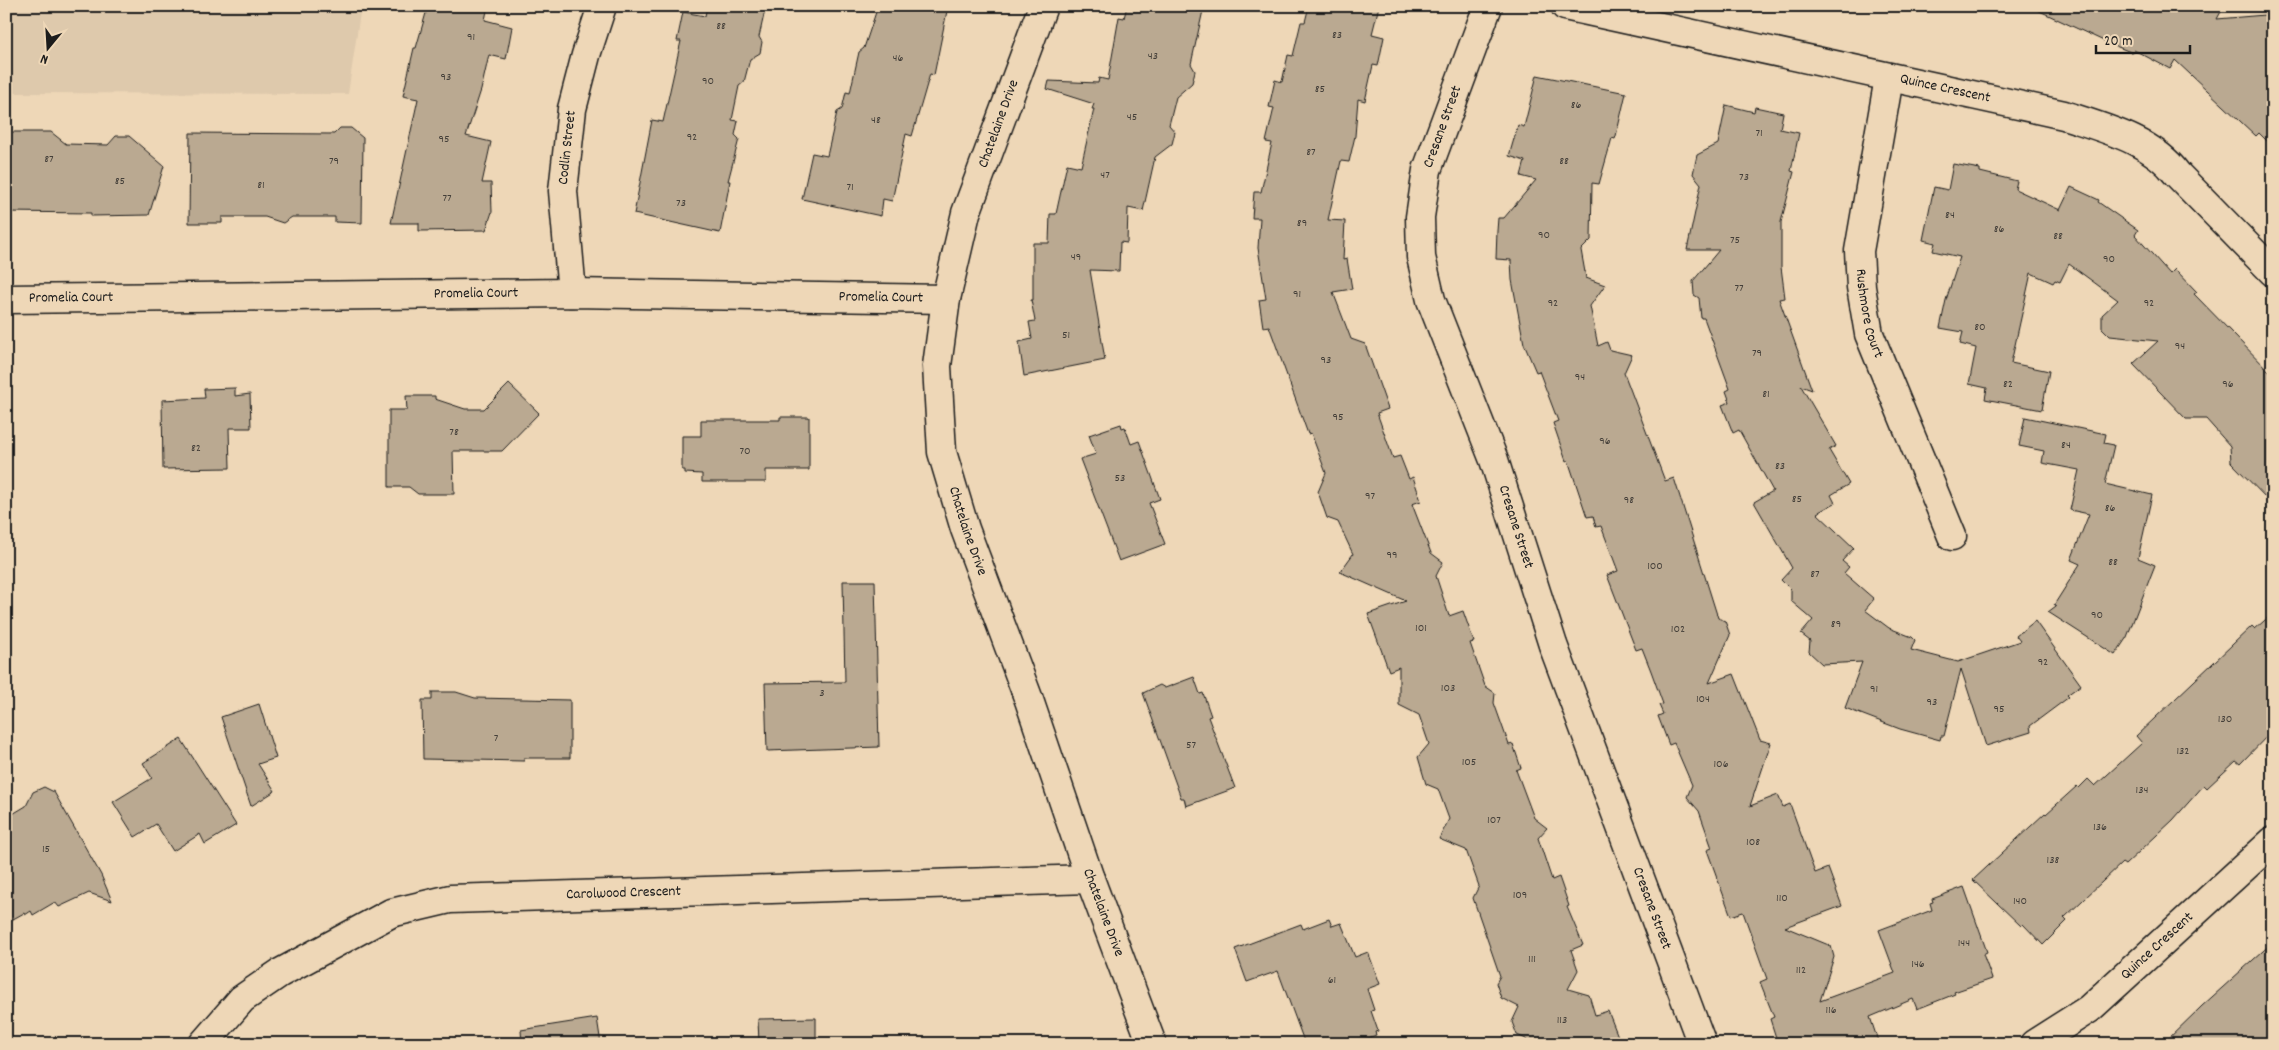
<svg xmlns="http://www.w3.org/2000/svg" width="2279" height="1050" viewBox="0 0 2279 1050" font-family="Dekko,sans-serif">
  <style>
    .built { fill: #dec9ac }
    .building { fill: #baa991; stroke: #1c1c1c }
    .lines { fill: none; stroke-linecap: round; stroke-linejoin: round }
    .minor-casing { stroke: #1c1c1c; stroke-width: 31 }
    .minor { stroke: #eed7b7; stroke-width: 28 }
    .labels { text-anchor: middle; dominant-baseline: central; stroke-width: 5; stroke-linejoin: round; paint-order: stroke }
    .number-label { font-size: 12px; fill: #443f39 }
    .street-label { font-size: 15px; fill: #1c1c1c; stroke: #eed7b7 }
  </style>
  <rect width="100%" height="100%" fill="#eed7b7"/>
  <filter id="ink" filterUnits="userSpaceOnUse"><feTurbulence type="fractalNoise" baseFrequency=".02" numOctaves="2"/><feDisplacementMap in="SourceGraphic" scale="10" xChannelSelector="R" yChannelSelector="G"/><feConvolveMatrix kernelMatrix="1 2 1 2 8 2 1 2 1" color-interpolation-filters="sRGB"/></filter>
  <g filter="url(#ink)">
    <polygon class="built" points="6,6 361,6 348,94 6,93"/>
    <g class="building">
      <polygon points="428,6 488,6 485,20 512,27 506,59 489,55 481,90 466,136 491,142 482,183 491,183 492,212 486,230 419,231 419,223 391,223 418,99 403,96 414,48 416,48"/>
      <polygon points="707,6 748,6 765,10 759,37 762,42 760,53 750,59 744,82 739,86 732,120 738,121 735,135 739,139 728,181 730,181 720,233 634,214 652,120 663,122 681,41 677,41 683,12 705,16"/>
      <polygon points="878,6 948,6 934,75 930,74 912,136 906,134 892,201 883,199 881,216 802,199 812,153 827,156 837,112 842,109 846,92 850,93 859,52 864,48"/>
      <polygon points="1127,6 1204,6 1191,64 1195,71 1192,83 1176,97 1169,125 1175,132 1172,144 1155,157 1143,211 1128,208 1127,243 1120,242 1119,271 1090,270 1105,360 1024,376 1019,342 1032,339 1029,322 1035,321 1031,300 1033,300 1033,243 1049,243 1050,214 1056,214 1067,164 1081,167 1094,109 1092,109 1094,104 1047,89 1049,81 1098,83 1099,78 1108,80 1119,17 1124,18"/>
      <polygon points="1309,6 1379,6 1372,34 1384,37 1378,66 1373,65 1365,101 1358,99 1355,136 1349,162 1341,161 1328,220 1345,221 1343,260 1347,259 1352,289 1333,292 1351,339 1365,344 1388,409 1377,413 1393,458 1400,456 1409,479 1413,477 1421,501 1412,504 1431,553 1443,562 1436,576 1449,616 1463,611 1474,642 1470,643 1485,686 1495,693 1494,703 1509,745 1513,744 1521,768 1516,770 1534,818 1547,828 1538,838 1552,880 1559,877 1569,906 1567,907 1583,945 1571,950 1578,970 1568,989 1589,995 1595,1015 1608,1011 1621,1044 1528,1044 1526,1039 1517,1035 1512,1022 1519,1007 1501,998 1496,983 1500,976 1473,898 1479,886 1466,850 1439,839 1449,819 1438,789 1426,784 1418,757 1429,744 1419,715 1399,705 1399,667 1389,671 1368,614 1406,601 1340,572 1353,554 1338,522 1327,518 1318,492 1326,473 1311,433 1308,434 1269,326 1263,327 1259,300 1266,299 1258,248 1260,218 1252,218 1254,192 1261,192 1272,143 1266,142 1274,108 1269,107 1275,80 1282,82 1288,55 1293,56 1301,22 1305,22"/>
      <polygon points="2029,6 2224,6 2217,19 2265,15 2273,23 2273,147 2259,133 2256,136 2175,60 2170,69 2134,50 2133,53 2108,43"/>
      <polygon points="1537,75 1626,93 1616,136 1615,139 1612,138 1599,184 1592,183 1591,240 1581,250 1586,278 1605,285 1590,306 1598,346 1607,342 1610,350 1632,355 1624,373 1665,481 1674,478 1718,618 1725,621 1730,635 1709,683 1734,674 1760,740 1771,743 1750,806 1778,795 1783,807 1790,804 1815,873 1828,868 1842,906 1785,927 1831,946 1834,957 1820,1001 1895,973 1879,930 1932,910 1930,903 1933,902 1932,899 1964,887 1987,952 1983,954 1992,979 1954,992 1955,994 1917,1009 1913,999 1870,1017 1879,1044 1778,1044 1770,1019 1774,1017 1760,982 1767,979 1743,912 1731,916 1707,850 1712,848 1699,811 1687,797 1692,785 1674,743 1669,745 1658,716 1663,714 1659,705 1663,704 1651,671 1642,648 1636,650 1607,575 1618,571 1601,526 1596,527 1593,516 1587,517 1568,460 1566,461 1553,423 1558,421 1539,371 1536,372 1524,344 1512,280 1511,260 1496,259 1497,231 1498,218 1504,218 1536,180 1521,176 1525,161 1509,156 1518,125 1524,127"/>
      <polygon points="1726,105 1754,112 1755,107 1783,113 1780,129 1799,133 1791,171 1794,172 1781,222 1781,267 1785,298 1779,299 1812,390 1801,386 1836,446 1829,450 1849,484 1831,495 1835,503 1817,513 1854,548 1842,561 1849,567 1844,573 1874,599 1865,610 1889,628 1912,637 1915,640 1911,650 1958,662 2020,641 2016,636 2035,621 2081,685 2067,695 2069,697 2030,726 2031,732 1986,746 1961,669 1944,736 1941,736 1940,740 1900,729 1845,708 1862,662 1822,664 1809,652 1810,641 1801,634 1813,620 1791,601 1791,590 1781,580 1792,568 1754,502 1773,491 1739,430 1733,433 1722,405 1730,402 1726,391 1730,389 1704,318 1701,318 1699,298 1694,295 1693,281 1719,250 1687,250 1701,184 1693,174 1697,155 1718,144"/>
      <polygon points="340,128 351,128 363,138 362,223 335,222 335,217 292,217 283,223 265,217 222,217 222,223 189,223 190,133 334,134"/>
      <polygon points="6,132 51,132 66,144 108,145 116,136 129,136 164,166 149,215 91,216 91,213 6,212"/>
      <polygon points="1953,164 1980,169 1980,172 2017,181 2015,189 2060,210 2071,187 2099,200 2098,202 2138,230 2135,235 2170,274 2175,269 2197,292 2194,294 2273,375 2273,505 2231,462 2230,446 2206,419 2186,419 2133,364 2158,341 2110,336 2102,328 2102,315 2118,300 2069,264 2060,282 2055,280 2053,283 2031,273 2011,363 2049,371 2042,410 1985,399 1987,388 1969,384 1976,348 1960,344 1963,332 1940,328 1946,300 1960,257 1933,251 1935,243 1923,240 1934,187 1948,190"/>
      <polygon points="509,384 539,413 502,451 453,451 454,494 418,494 409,487 389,487 389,410 407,410 406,396 435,396 435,399 465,409 484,409"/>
      <polygon points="235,388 235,396 250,394 251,428 229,428 230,468 163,469 162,400 205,398 204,389"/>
      <polygon points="780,417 809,417 809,470 766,470 766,482 702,482 702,474 685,473 685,470 682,470 682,436 701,436 701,420 780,420"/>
      <polygon points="2025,417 2106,434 2104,443 2114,445 2105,484 2152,495 2138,558 2155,565 2127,637 2115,655 2048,612 2056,606 2054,605 2080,564 2071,560 2089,514 2070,510 2079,470 2042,463 2044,451 2019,446"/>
      <polygon points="1121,424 1122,428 1125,427 1131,444 1139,441 1160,499 1149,503 1165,544 1119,561 1080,459 1096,454 1089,435"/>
      <polygon points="843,581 875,581 879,747 767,751 765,683 845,682"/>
      <polygon points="2273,613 2273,730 2240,764 2236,761 2207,788 2204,785 2173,820 2125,865 2122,863 2064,918 2067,921 2043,945 2023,924 2021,926 1973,880 2045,813 2046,814 2077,786 2079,788 2088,779 2095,786 2142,743 2136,736 2252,626 2255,629"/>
      <polygon points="1194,677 1200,694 1203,693 1211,716 1208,717 1235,788 1186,806 1184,798 1181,798 1143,693 1160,685 1165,688"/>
      <polygon points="432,692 456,692 475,698 570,700 570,758 524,758 524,761 423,759 422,700 432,700"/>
      <polygon points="259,704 276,758 258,764 275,791 251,806 221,717"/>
      <polygon points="181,739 236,825 205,844 200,834 173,851 156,824 135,837 113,802 152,778 143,763"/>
      <polygon points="44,787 54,792 101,875 112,901 89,893 59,907 55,902 33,915 31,911 25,915 24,913 6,923 6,818 26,806 33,792"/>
      <polygon points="1329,919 1332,926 1341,923 1355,957 1368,952 1380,984 1367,989 1374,1010 1371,1011 1378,1031 1375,1032 1376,1035 1353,1044 1305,1044 1278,971 1247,982 1235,949 1301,924 1303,929"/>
      <polygon points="2273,942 2273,1044 2163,1044 2202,1006"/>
      <polygon points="597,1018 601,1044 522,1044 521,1030"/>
      <polygon points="816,1018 816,1044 759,1044 758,1019"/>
    </g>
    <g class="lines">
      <g class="minor-casing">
        <g id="minor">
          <path id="s1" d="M1043,6L966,213L946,299L937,366L942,452L965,529L1029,700L1090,879L1152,1044"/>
          <path id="s2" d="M1488,6L1427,170L1420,217L1421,257L1431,300L1494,460L1553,645L1702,1044"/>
          <path id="s3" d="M1565,6L2064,115C2103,128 2152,140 2177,174L2273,272"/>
          <path id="s4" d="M1889,78L1859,251L1861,287L1869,334L1952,536"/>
          <path id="s5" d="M572,293L563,191L572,109L586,55L602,6"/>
          <path id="s6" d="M6,299L572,293L946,299"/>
          <path id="s7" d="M203,1044L242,999L280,973L391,913L450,899L1090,879"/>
          <path id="s8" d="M2034,1044L2089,1009L2273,841"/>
        </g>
      </g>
      <use href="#minor" class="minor"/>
    </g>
  </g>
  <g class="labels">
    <g class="number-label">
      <text x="721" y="26">88</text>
      <text x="1337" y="35">83</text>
      <text x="471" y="37">91</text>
      <text x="1153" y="56">43</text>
      <text x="898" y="58">46</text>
      <text x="446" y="77">93</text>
      <text x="708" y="81">90</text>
      <text x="1320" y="89">85</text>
      <text x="1576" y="105">86</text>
      <text x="1132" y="117">45</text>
      <text x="876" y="120">48</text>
      <text x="1759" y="133">71</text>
      <text x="692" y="137">92</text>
      <text x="444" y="139">95</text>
      <text x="1311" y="152">87</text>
      <text x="49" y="159">87</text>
      <text x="334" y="161">79</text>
      <text x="1564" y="161">88</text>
      <text x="1105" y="175">47</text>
      <text x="1744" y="177">73</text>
      <text x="120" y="181">85</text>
      <text x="261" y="185">81</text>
      <text x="850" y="187">71</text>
      <text x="447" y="198">77</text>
      <text x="681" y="203">73</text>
      <text x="1950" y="215">84</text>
      <text x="1302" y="223">89</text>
      <text x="1999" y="229">86</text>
      <text x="1544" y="235">90</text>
      <text x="2058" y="236">88</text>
      <text x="1735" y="240">75</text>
      <text x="1076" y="257">49</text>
      <text x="2109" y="259">90</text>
      <text x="1739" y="288">77</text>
      <text x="1297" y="294">91</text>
      <text x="1553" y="303">92</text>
      <text x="2149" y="303">92</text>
      <text x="1980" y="327">80</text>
      <text x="1066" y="335">51</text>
      <text x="2180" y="346">94</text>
      <text x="1757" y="353">79</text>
      <text x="1326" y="360">93</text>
      <text x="1580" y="377">94</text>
      <text x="2008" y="384">82</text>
      <text x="2228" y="384">96</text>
      <text x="1766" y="394">81</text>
      <text x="1338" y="417">95</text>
      <text x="454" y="432">78</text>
      <text x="1605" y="441">96</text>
      <text x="2066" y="445">84</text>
      <text x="196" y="448">82</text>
      <text x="745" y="451">70</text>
      <text x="1780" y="466">83</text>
      <text x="1120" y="478">53</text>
      <text x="1370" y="496">97</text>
      <text x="1797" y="499">85</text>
      <text x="1629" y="500">98</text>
      <text x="2110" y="508">86</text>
      <text x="1392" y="555">99</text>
      <text x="2113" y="562">88</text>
      <text x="1655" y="566">100</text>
      <text x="1815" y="574">87</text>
      <text x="2097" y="615">90</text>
      <text x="1836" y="624">89</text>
      <text x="1421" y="628">101</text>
      <text x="1678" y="629">102</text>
      <text x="2043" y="662">92</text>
      <text x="1448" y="688">103</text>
      <text x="1874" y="689">91</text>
      <text x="822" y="693">3</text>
      <text x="1703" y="699">104</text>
      <text x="1932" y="702">93</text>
      <text x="1999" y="709">95</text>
      <text x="2225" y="719">130</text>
      <text x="496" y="738">7</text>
      <text x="1191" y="745">57</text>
      <text x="2183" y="751">132</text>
      <text x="1469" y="762">105</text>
      <text x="1721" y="764">106</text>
      <text x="2142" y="790">134</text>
      <text x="1494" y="820">107</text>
      <text x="2100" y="827">136</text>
      <text x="1753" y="842">108</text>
      <text x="46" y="849">15</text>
      <text x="2053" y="860">138</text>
      <text x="1520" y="895">109</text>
      <text x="1782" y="898">110</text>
      <text x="2020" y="901">140</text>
      <text x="1964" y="943">144</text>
      <text x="1532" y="959">111</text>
      <text x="1918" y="964">146</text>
      <text x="1801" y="970">112</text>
      <text x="1332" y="980">61</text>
      <text x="1831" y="1010">116</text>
      <text x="1562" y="1020">113</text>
    </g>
    <g class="street-label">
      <text stroke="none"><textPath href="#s3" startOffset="389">Quince Crescent</textPath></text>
      <text transform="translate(999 124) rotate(-70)">Chatelaine Drive</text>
      <text transform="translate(1443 127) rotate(-70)">Cresane Street</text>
      <text stroke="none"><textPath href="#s5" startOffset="146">Codlin Street</textPath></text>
      <text stroke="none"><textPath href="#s6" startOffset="470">Promelia Court</textPath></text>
      <text stroke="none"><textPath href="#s6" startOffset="65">Promelia Court</textPath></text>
      <text stroke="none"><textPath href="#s6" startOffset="875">Promelia Court</textPath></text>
      <text stroke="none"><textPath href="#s4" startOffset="239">Rushmore Court</textPath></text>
      <text stroke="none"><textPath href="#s2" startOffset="549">Cresane Street</textPath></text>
      <text stroke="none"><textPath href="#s1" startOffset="546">Chatelaine Drive</textPath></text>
      <text stroke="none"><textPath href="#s7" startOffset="466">Carolwood Crescent</textPath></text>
      <text stroke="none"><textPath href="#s2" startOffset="954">Cresane Street</textPath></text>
      <text stroke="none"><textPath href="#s1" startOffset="951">Chatelaine Drive</textPath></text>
      <text stroke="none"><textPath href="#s8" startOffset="158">Quince Crescent</textPath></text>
    </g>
  </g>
  <rect width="2279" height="1050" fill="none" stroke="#eed7b7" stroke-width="25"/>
  <rect x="12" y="12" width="2254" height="1025" fill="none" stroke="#1c1c1c" stroke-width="2" filter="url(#ink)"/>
  <g transform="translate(48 48) rotate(198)" stroke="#eed7b7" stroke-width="4" paint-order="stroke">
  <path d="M0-4L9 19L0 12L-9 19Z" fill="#1c1c1c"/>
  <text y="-8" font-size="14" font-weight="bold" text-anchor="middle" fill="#1c1c1c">N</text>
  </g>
  <path d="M2096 45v8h94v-8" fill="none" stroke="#1c1c1c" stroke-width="2.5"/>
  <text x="2104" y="45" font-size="15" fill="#1c1c1c" stroke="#eed7b7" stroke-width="4" paint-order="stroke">20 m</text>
</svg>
